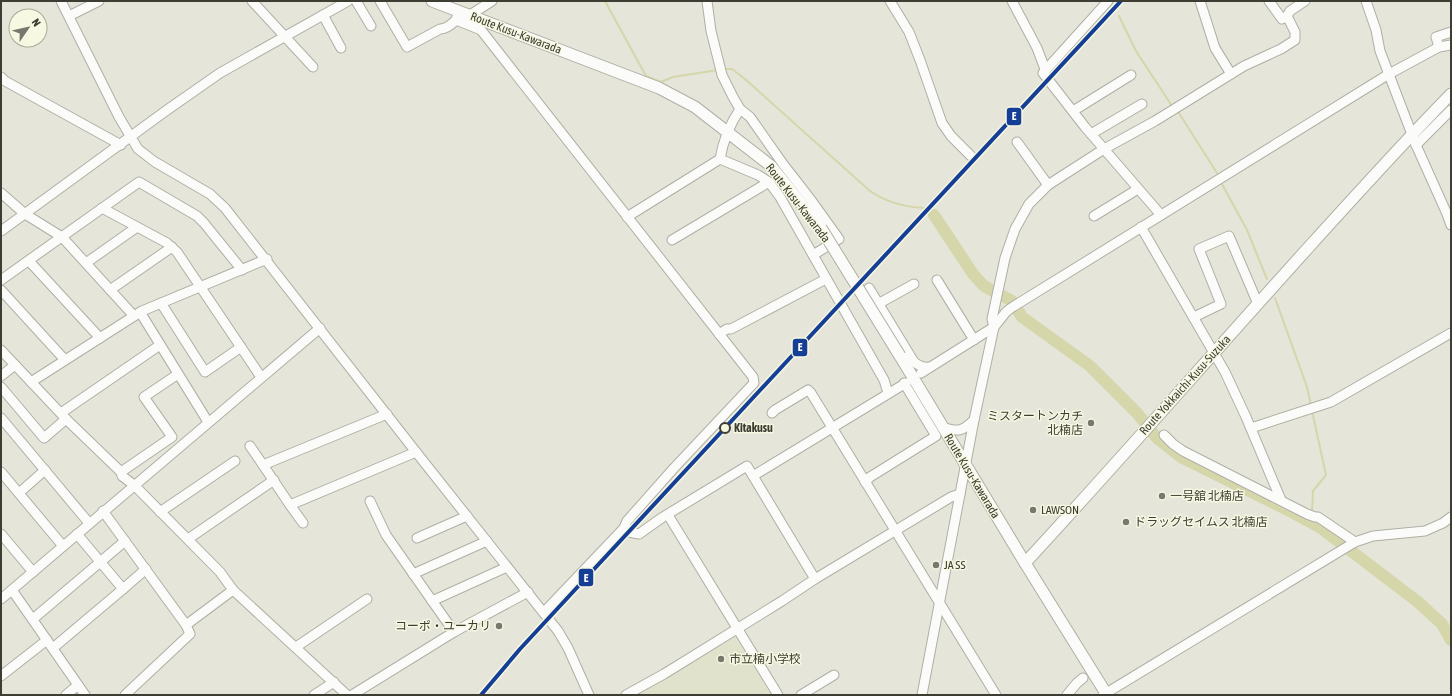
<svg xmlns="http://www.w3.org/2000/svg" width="1452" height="696" viewBox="0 0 1452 696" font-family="'Asap Condensed','Noto Sans JP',sans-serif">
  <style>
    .built { fill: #e1e2cc }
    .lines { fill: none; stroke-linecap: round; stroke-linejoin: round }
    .stream { stroke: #d5d6aa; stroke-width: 2 }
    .river { stroke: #d5d6aa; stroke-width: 12 }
    .minor-casing { stroke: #afafa6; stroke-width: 11 }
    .major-casing { stroke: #afafa6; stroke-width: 13 }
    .minor { stroke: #fbfbf9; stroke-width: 9 }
    .major { stroke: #fbfbf9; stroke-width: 11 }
    .major-bridge-casing { stroke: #afafa6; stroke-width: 13; stroke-linecap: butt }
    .major-bridge { stroke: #fbfbf9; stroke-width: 11 }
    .rail-1-casing { stroke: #f7f8e1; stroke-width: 7 }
    .rail-1 { stroke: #153f97; stroke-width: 4 }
    .poi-dot { fill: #78786e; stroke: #f7f8e1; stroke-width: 1.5 }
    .stop-dot { fill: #f7f8e1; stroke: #3d3d34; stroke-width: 2 }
    .labels { text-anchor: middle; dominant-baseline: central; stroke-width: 3; stroke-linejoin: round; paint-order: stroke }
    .street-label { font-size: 12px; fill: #3d3d34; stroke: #f7f8e1 }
    .poi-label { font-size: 12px; fill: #3d3d34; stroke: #f7f8e1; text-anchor: start }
    .stop-label { font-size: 12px; font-weight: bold; fill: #3d3d34; stroke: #f7f8e1; text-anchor: start }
    .line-badge { stroke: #f7f8e1; stroke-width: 1.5 }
    .badge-label { font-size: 11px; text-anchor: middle; font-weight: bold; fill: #fff }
  </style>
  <rect width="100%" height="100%" fill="#e5e5d9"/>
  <polygon class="built" points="734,635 771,695 631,695"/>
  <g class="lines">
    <g class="stream">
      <polyline points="605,1 646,76 661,82 673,77 718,70"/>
      <polyline points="1119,16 1136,51 1172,106"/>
      <path d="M723,69H732L745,79L870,191C886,202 904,207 924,208"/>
      <polyline points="1177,110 1217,173"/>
      <polyline points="1222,184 1247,230 1267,279"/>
      <polyline points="1275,298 1307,387 1311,406"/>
      <polyline points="1312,512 1313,491 1326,475 1312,411"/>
    </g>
    <polyline class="river" points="934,215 973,274 984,286 1012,301 1022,317 1090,366 1137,413 1157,438 1181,457 1290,511 1321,528 1418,602 1442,624 1451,640"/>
    <g class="minor-casing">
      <g id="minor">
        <polyline points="61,1 119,117 138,149 155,162 210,194 225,208 416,452 558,631 568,648 589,695"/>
        <polyline points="252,1 313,67"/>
        <polyline points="356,1 371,26"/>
        <path d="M380,1L407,47L440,29C446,29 452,24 456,20"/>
        <polyline points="707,1 711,31 722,75 733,97 740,109 750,117 783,164 811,200 839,239 813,255"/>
        <polyline points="890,1 909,32 920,60 942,123 951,136 971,156"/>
        <polyline points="1012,1 1037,48 1045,69"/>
        <polyline points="1108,1 1043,73 1085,127 1161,215"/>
        <polyline points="1200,1 1215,48 1231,74"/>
        <polyline points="1366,1 1376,30 1380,51 1416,145 1447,214 1451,225"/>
        <polyline points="459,11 456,20 481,30 753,377 754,383 674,468 627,521 624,528 544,612"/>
        <polyline points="323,15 341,48"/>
        <polyline points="470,15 492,1"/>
        <polyline points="69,16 99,1"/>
        <polyline points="1287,16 1290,11 1305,1"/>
        <polyline points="1439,47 1436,37 1451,32"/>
        <polyline points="1,77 5,81 121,145"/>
        <polyline points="1073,111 1131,75"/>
        <polyline points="1091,134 1142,104"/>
        <polyline points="1017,142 1048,185"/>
        <polyline points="1416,145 1451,110"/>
        <polyline points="720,159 758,175 769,182 780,197 884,380 888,393"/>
        <polyline points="1,193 25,214 62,237 134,316"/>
        <polyline points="102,208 167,243 177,252 261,377"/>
        <polyline points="1094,216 1138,189"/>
        <path d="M627,217L720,159C723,141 730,124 740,109"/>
        <polyline points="1141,227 1225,372 1246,417 1281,500"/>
        <polyline points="1,231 167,110 220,73 348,1"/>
        <polyline points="672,240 769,182"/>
        <polyline points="29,261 100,338"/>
        <polyline points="86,263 137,227"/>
        <polyline points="1,280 139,182 197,216 204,223 242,270"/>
        <polyline points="937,280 974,340"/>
        <path d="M869,288L914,362C919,366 923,368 930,367"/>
        <polyline points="1,290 65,360"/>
        <polyline points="110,290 172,247"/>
        <polyline points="161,303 205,372 241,347"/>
        <polyline points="878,304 914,284"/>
        <polyline points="140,312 208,422"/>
        <polyline points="1194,317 1221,304 1199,249 1229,236 1258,304"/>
        <polyline points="719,334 727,329 731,329 826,279"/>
        <polyline points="1,350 66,419 121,472 122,476 134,485 220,572 233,590 347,695"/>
        <polyline points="921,373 994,327 1006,312 1011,308 1389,74 1439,47 1451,45"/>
        <polyline points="1,376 15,365"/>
        <polyline points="31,382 142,311 267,259"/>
        <polyline points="1,387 44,438 66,419"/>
        <polyline points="61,413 160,345"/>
        <polyline points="772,413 775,410 808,390 811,393 996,695"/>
        <polyline points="387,414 263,465 290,505 416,452"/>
        <polyline points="1,418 89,523"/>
        <path d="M942,427C958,432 962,432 974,420"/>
        <polyline points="1251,428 1331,402 1451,333"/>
        <polyline points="1164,435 1173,444 1183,451 1307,514 1315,517 1318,517 1355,542"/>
        <polyline points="250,446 263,465"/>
        <polyline points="1,472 63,546"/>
        <polyline points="121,472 172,437 144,397 178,374"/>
        <polyline points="753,476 906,383"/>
        <polyline points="865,482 870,477 936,436 904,383"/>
        <polyline points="19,493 45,470"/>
        <polyline points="370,501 386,535 454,632"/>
        <polyline points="290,505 303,523"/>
        <polyline points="103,511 186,625 190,634 125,695"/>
        <polyline points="160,512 235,461"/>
        <polyline points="668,515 778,695"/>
        <polyline points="624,528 629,532 639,534 663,517 747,466 815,579"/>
        <polyline points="1,534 33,572"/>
        <polyline points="417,538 467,516"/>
        <polyline points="188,539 274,480"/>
        <polyline points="413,574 487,541"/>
        <polyline points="123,589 146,569"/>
        <polyline points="12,590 85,695"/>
        <polyline points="1,599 320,328"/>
        <polyline points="432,601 507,567"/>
        <polyline points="33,619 125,541"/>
        <polyline points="186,625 233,590"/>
        <polyline points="296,647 367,599"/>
        <polyline points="53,648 123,589 77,534"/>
        <polyline points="1,676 47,640"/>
        <polyline points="66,695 78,685"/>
        <polyline points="314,695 334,682"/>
        <polyline points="352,695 454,632 528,592"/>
        <polyline points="626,695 664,674 782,601 815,579 951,497 960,494"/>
        <polyline points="801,695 834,675"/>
        <polyline points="922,695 974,420 994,327 992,319 1005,258 1015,229 1029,204 1048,185 1104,149 1155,121 1244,66 1281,49 1295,40 1295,32 1287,16 1282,19 1269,1"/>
        <polyline points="1067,695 1077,683 1083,678"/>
        <polyline points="1103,695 1355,542 1373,536 1425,531 1443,523 1451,517"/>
      </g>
    </g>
    <g class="major-casing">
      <g id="major">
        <polyline points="432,1 659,88 695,107 771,166 821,228"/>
        <polyline points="900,356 1025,563 1107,695"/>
        <path d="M1025,563C1121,459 1213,353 1308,248C1355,196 1402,144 1451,94"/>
      </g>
    </g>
    <use href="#minor" class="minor"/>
    <use href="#major" class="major"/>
    <g class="major-bridge-casing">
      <polyline id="major-bridge" points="821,228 900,356"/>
    </g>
    <use href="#major-bridge" class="major-bridge"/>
    <g class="rail-1-casing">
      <polyline id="rail-1" points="481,695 520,649 1121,1"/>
    </g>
    <use href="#rail-1" class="rail-1"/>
  </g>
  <g class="poi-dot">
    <circle cx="1091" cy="423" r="4"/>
    <circle cx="1162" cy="496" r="4"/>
    <circle cx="1033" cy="510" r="4"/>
    <circle cx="1126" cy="522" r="4"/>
    <circle cx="936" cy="565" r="4"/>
    <circle cx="499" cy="626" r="4"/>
    <circle cx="721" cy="659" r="4"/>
  </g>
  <circle class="stop-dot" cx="725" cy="428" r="5"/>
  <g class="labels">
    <g class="street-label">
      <text transform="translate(516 33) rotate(21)">Route Kusu-Kawarada</text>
      <text transform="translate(798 203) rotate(52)">Route Kusu-Kawarada</text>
      <text transform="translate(1185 385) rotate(-48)">Route Yokkaichi-Kusu-Suzuka</text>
      <text transform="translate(972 476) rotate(59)">Route Kusu-Kawarada</text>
    </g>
    <g class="poi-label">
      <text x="1083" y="416" text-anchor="end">ミスタートンカチ<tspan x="1083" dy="14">北楠店</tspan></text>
      <text x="1170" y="496">一号舘 北楠店</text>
      <text x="1041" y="510">LAWSON</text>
      <text x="1134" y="522">ドラッグセイムス 北楠店</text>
      <text x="944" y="565">JA SS</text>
      <text x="491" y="626" text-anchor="end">コーポ・ユーカリ</text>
      <text x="729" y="659">市立楠小学校</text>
    </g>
    <g class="stop-label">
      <text x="734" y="428">Kitakusu</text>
    </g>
  </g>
  <g class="line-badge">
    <rect x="1006" y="107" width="16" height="19" rx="4" fill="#153f97"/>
    <rect x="792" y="338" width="16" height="19" rx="4" fill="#153f97"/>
    <rect x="578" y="568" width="16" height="19" rx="4" fill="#153f97"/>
  </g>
  <g class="badge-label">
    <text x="1014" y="120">E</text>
    <text x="800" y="351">E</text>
    <text x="586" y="582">E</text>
  </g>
  <rect width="1452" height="696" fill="none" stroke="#3d3d34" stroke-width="4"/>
  <g transform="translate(28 28) rotate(56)"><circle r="19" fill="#f7f8e1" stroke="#adad9c"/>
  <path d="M0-3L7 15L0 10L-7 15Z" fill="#78786e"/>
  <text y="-6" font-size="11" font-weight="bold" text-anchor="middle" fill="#3d3d34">N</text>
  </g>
</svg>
